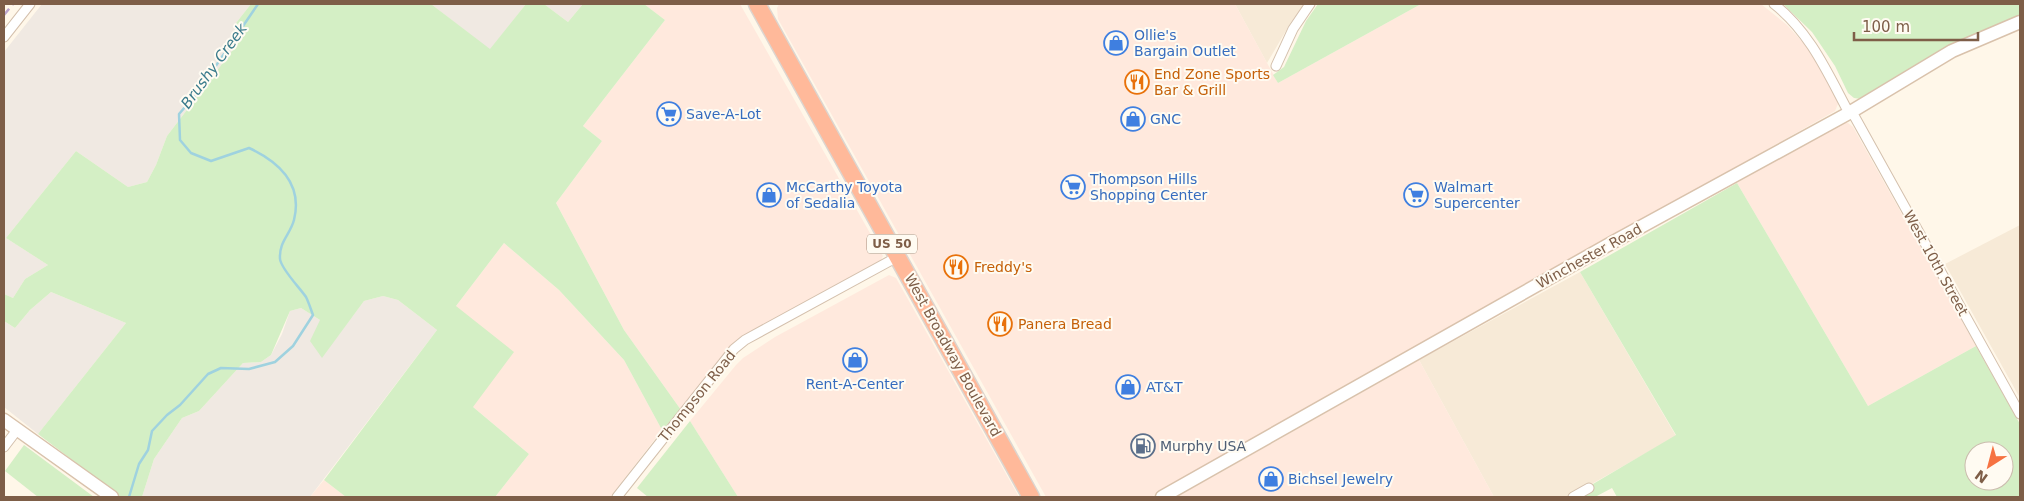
<svg xmlns="http://www.w3.org/2000/svg" width="2024" height="501" viewBox="0 0 2024 501" font-family="'DejaVu Sans',sans-serif">
  <style>
    .residential { fill: #f7ead7 }
    .commercial { fill: #ffe9dd }
    .industrial { fill: #f0e9e2 }
    .green { fill: #d4efc5; fill-rule: evenodd }
    .lines { fill: none; stroke-linecap: round; stroke-linejoin: round }
    .stream { stroke: #9fd2df; stroke-width: 2.5 }
    .street-casing { stroke: #d4c0ad; stroke-width: 11 }
    .secondary-casing { stroke: #d9c2ac; stroke-width: 15 }
    .highway-casing { stroke: #ddd5cf; stroke-width: 19 }
    .street { stroke: #fff; stroke-width: 9 }
    .secondary { stroke: #fff; stroke-width: 12 }
    .highway { stroke: #ffb99a; stroke-width: 16 }
    .rail { stroke: #bba4cc; stroke-width: 2.5; stroke-dasharray: 8 5; stroke-linecap: butt }
    .labels { text-anchor: middle; dominant-baseline: central; stroke-width: 4; stroke-linejoin: round; paint-order: stroke }
    .shield { fill: #fffbf2; stroke: #a58d7b; stroke-width: 1 }
    .shield-label { font-size: 12px; font-weight: bold; fill: #7e5e48 }
    .shop-label { font-size: 14px; fill: #366cbe; stroke: #fffbf2; text-anchor: start }
    .food-label { font-size: 14px; fill: #c56008; stroke: #fffbf2; text-anchor: start }
    .street-label { font-size: 14px; fill: #7e5e48; stroke: #fffbf2 }
    .service-label { font-size: 14px; fill: #4e5e75; stroke: #fffbf2; text-anchor: start }
    .water-label { font-size: 15px; font-style: italic; fill: #3b7b8c; stroke: #fffbf2 }
  </style>
  <rect width="100%" height="100%" fill="#fff7e9"/>
  <g class="residential">
    <polygon points="1235,4 1305,4 1291,22 1267,63"/>
    <polygon points="2020,225 2020,398 1945,264"/>
    <polygon points="1580,272 1676,436 1569,497 1494,497 1419,360"/>
  </g>
  <g class="commercial">
    <polygon points="644,4 740,4 883,256 881,260 757,332 742,344 681,410 624,330 556,203 602,141 583,126 665,20"/>
    <polygon points="779,4 1235,4 1278,83 1421,4 1761,4 1787,25 1807,47 1836,96 1838,104 1835,111 1151,497 1046,497 778,19 777,8"/>
    <polygon points="1841,122 1848,123 1853,127 1976,346 1868,406 1737,183"/>
    <polygon points="504,243 559,290 624,360 662,430 610,497 495,497 529,454 473,407 456,306"/>
    <polygon points="889,275 896,278 1019,497 738,497 690,421 736,365 743,358 775,337"/>
    <polygon points="1419,360 1494,497 1175,497 1216,475"/>
    <polygon points="324,480 346,497 310,497"/>
  </g>
  <g class="industrial">
    <polygon points="42,4 251,4 236,23 238,43 167,136 156,165 147,182 128,187 76,151 6,238 48,265 25,279 13,298 4,294 4,52"/>
    <polygon points="431,4 526,4 490,50"/>
    <polygon points="544,4 583,4 568,22"/>
    <polygon points="51,292 126,323 38,434 4,407 4,321 15,328 30,310"/>
    <polygon points="383,296 398,300 437,330 310,497 142,497 154,459 182,418 199,411 243,363 261,362 271,355 282,334 290,311 301,308 320,320 322,357 364,301"/>
  </g>
  <g class="green">
    <polygon points="251,4 431,4 490,49 526,4 544,4 568,22 583,4 644,4 665,20 583,126 602,141 556,203 624,330 681,410 662,430 624,360 559,290 504,243 456,306 514,352 473,407 529,454 495,497 346,497 324,480 437,330 398,300 383,296 364,301 322,358 310,341 320,320 301,308 290,311 271,355 261,362 243,363 199,411 182,418 154,459 142,497 121,497 38,434 126,323 51,292 30,310 15,328 4,321 4,294 13,298 25,279 48,265 6,238 76,151 128,187 147,182 156,165 167,136 238,43 236,23"/>
    <polygon points="1318,4 1421,4 1278,83 1273,75 1284,67 1306,21"/>
    <polygon points="1783,4 2020,4 2020,15 1976,33 1861,99 1854,98 1848,93 1835,66 1812,32"/>
    <path d="M1737,183L1868,406L1976,346L2020,424V497H1617L1612,488L1595,497H1578L1576,494L1676,435L1580,272ZM1974,451H2004V481H1974Z"/>
    <polygon points="690,421 738,497 648,497 637,488"/>
    <polygon points="24,445 94,497 38,497 5,471"/>
  </g>
  <g class="lines">
    <path class="stream" d="M129,497L139,464L148,450L152,431L167,415L180,405L208,374L221,368L249,369L275,362L293,346L313,315C311,310 309,303 306,297C300,288 281,269 280,259C279,241 290,235 294,220C303,184 279,162 249,148L211,161L191,153L180,140L179,114L198,92L258,4"/>
    <g class="street-casing">
      <g id="street">
        <path d="M1774,4C1810,32 1828,74 1849,113"/>
        <polyline points="4,37 30,4"/>
        <polyline points="1276,66 1293,29 1310,4"/>
        <polyline points="1852,112 2020,414"/>
        <polyline points="4,447 17,430"/>
        <polyline points="617,497 734,349 745,340 899,256"/>
        <polyline points="1573,497 1589,488"/>
      </g>
    </g>
    <g class="secondary-casing">
      <g id="secondary">
        <polyline points="4,420 112,497"/>
        <polyline points="1162,497 1615,241 1849,113 1952,51 2020,22"/>
      </g>
    </g>
    <g class="highway-casing">
      <polyline id="highway" points="757,4 1031,497"/>
    </g>
    <use href="#street" class="street"/>
    <use href="#secondary" class="secondary"/>
    <use href="#highway" class="highway"/>
    <polyline class="rail" points="4,15 13,4"/>
  </g>
  <defs>
    <g id="shop-ring" transform="scale(1.25)"><circle r="9.5" fill="#fffbf2" stroke="#3f7fe0" stroke-width="1.5"/><path d="M-5-2.5h2.3a2.7 3.5 0 0 1 5.4 0H5L5.5 6h-11ZM-1.5-2.5h3a1.5 2.3 0 0 0-3 0Z" fill="#3f7fe0"/></g>
    <g id="restaurant-ring" transform="scale(1.25)"><circle r="9.5" fill="#fffbf2" stroke="#e8710a" stroke-width="1.5"/><path d="M-5-6h1v4h1v-4h1v4h1v-4h1v5L-1.5 .5V6h-2V.5L-5-1ZM5-6V6H3V1.5H1.5Q1.5-4 5-6Z" fill="#e8710a"/></g>
    <g id="supermarket-ring" transform="scale(1.25)"><circle r="9.5" fill="#fffbf2" stroke="#3f7fe0" stroke-width="1.5"/><path d="M-6-5.5h2.5l.6 2H6L4.5 2H-2.5L-4.4-4H-6ZM-1.5 3.2a1.3 1.3 0 1 0 .1 0ZM3 3.2a1.3 1.3 0 1 0 .1 0Z" fill="#3f7fe0"/></g>
    <g id="fuel-ring" transform="scale(1.25)"><circle r="9.5" fill="#fffbf2" stroke="#5c6f8a" stroke-width="1.5"/><path d="M-5.5-6h7V0h2V4h1.3V-2.5L3-4.5l.8-.8L6-3V5H2.5V1h-1V6h-7ZM-4.2-4.7v3.2H.2V-4.7Z" fill="#5c6f8a"/></g>
  </defs>
  <g fill-rule="evenodd">
    <use href="#shop-ring" x="1116" y="43"/>
    <use href="#restaurant-ring" x="1137" y="82"/>
    <use href="#supermarket-ring" x="669" y="114"/>
    <use href="#shop-ring" x="1133" y="119"/>
    <use href="#supermarket-ring" x="1073" y="187"/>
    <use href="#shop-ring" x="769" y="195"/>
    <use href="#supermarket-ring" x="1416" y="195"/>
    <use href="#restaurant-ring" x="956" y="267"/>
    <use href="#restaurant-ring" x="1000" y="324"/>
    <use href="#shop-ring" x="855" y="360"/>
    <use href="#shop-ring" x="1128" y="387"/>
    <use href="#fuel-ring" x="1143" y="446"/>
    <use href="#shop-ring" x="1271" y="479"/>
  </g>
  <g class="labels">
    <rect class="shield" x="867" y="234.5" width="50" height="19" rx="4"/>
    <g class="shield-label">
      <text x="892" y="244">US 50</text>
    </g>
    <g class="shop-label">
      <text x="1134" y="35">Ollie's<tspan x="1134" dy="16">Bargain Outlet</tspan></text>
      <text x="686" y="114">Save-A-Lot</text>
      <text x="1150" y="119">GNC</text>
      <text x="1090" y="179">Thompson Hills<tspan x="1090" dy="16">Shopping Center</tspan></text>
      <text x="786" y="187">McCarthy Toyota<tspan x="786" dy="16">of Sedalia</tspan></text>
      <text x="1434" y="187">Walmart<tspan x="1434" dy="16">Supercenter</tspan></text>
      <text x="855" y="384" text-anchor="middle">Rent-A-Center</text>
      <text x="1146" y="387">AT&amp;T</text>
      <text x="1288" y="479">Bichsel Jewelry</text>
    </g>
    <g class="food-label">
      <text x="1154" y="74">End Zone Sports<tspan x="1154" dy="16">Bar &amp; Grill</tspan></text>
      <text x="974" y="267">Freddy's</text>
      <text x="1018" y="324">Panera Bread</text>
    </g>
    <g class="street-label">
      <text transform="translate(1589 256) rotate(-29)">Winchester Road</text>
      <text transform="translate(1936 263) rotate(61)">West 10th Street</text>
      <text transform="translate(953 355) rotate(61)">West Broadway Boulevard</text>
      <text transform="translate(697 396) rotate(-51)">Thompson Road</text>
    </g>
    <g class="service-label">
      <text x="1160" y="446">Murphy USA</text>
    </g>
    <g class="water-label">
      <text transform="translate(214 66) rotate(-54)">Brushy Creek</text>
    </g>
  </g>
  <rect width="2024" height="501" fill="none" stroke="#7e5e48" stroke-width="10"/>
  <g transform="translate(1989 466) rotate(216)"><circle r="24" fill="#fffbf2" stroke="#cbbcae"/>
  <path d="M0-4L9 19L0 12L-9 19Z" fill="#f67241"/>
  <text y="-8" font-size="14" font-weight="bold" text-anchor="middle" fill="#7e5e48">N</text>
  </g>
  <path d="M1854 32v8h124v-8" fill="none" stroke="#7e5e48" stroke-width="2.5"/>
  <text x="1862" y="32" font-size="15" fill="#7e5e48" stroke="#fffbf2" stroke-width="4" paint-order="stroke">100 m</text>
</svg>
